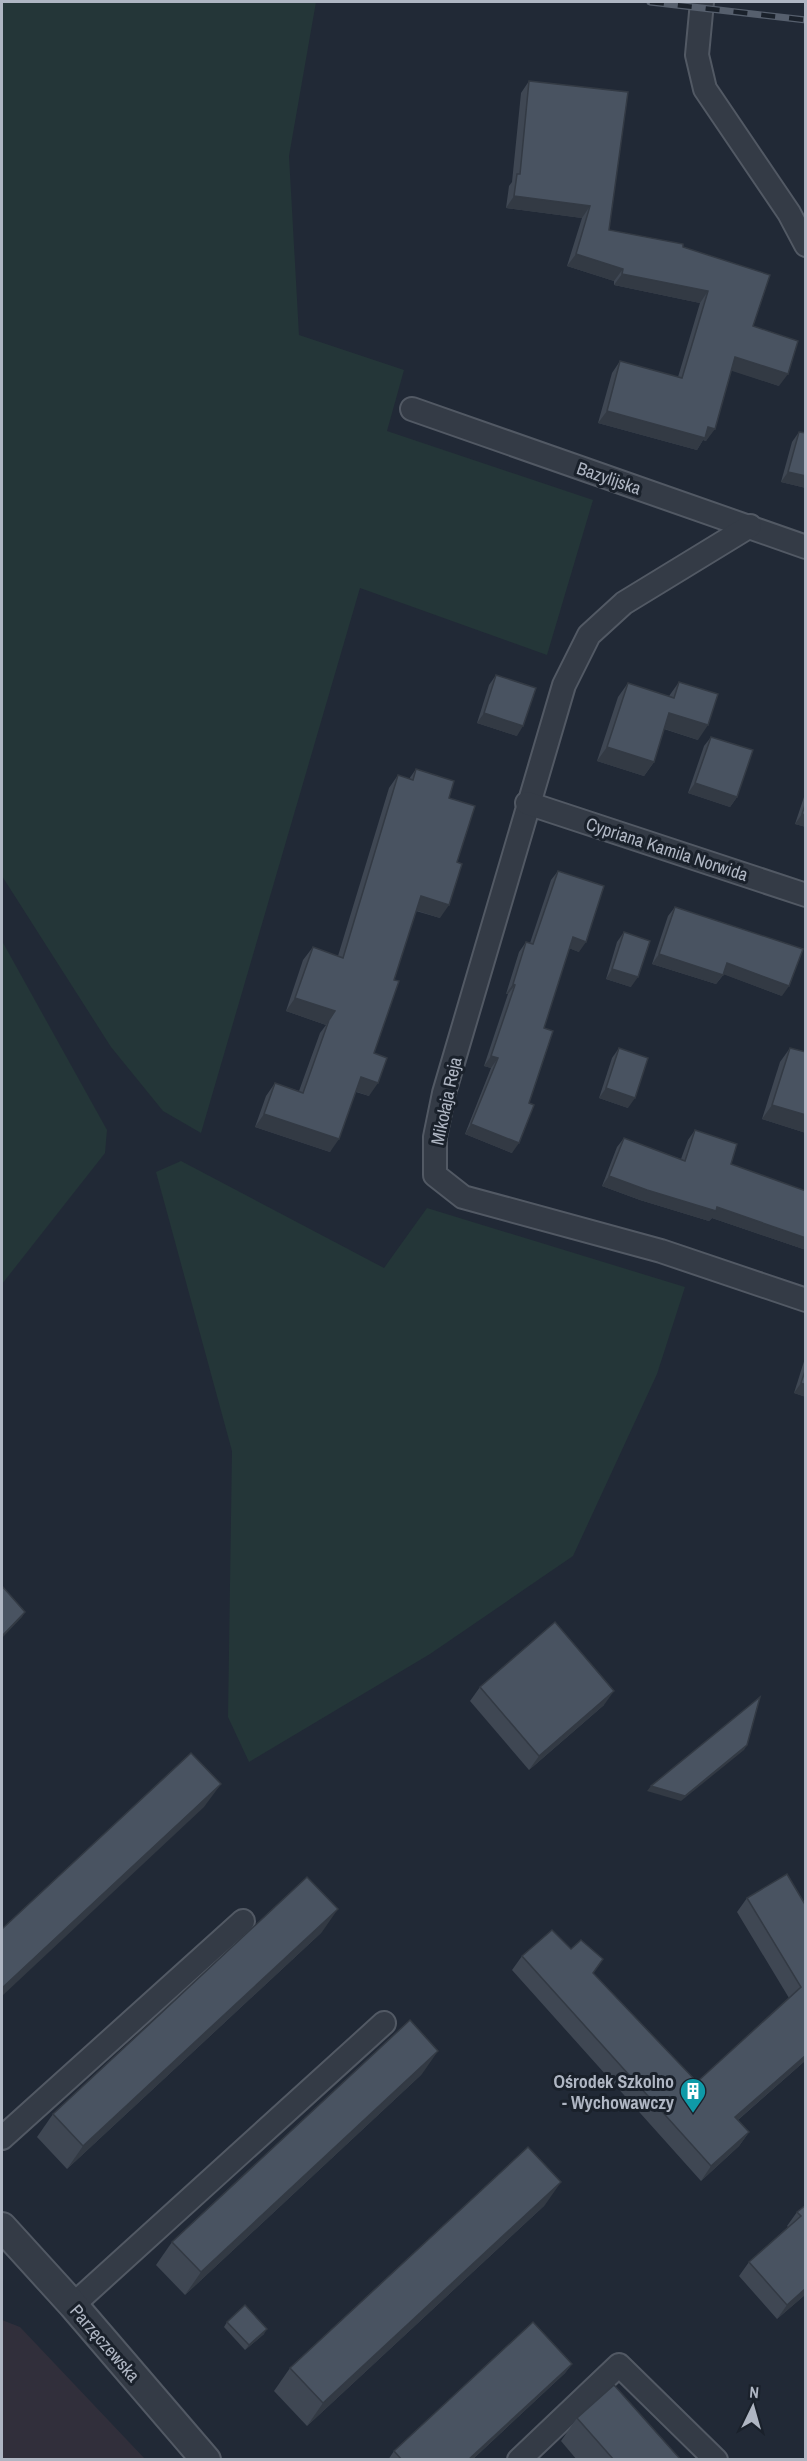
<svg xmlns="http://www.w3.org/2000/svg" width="807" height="2461" viewBox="0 0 807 2461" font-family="'Archivo Narrow',sans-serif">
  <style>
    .medical { fill: #312f3b }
    .green { fill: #243638 }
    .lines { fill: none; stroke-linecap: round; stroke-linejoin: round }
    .minor-casing { stroke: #525964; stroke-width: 26 }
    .tertiary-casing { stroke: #525964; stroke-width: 32 }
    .minor { stroke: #343b46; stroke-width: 22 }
    .tertiary { stroke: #343b46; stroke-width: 28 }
    .rail-casing { stroke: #565f6d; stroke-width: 7 }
    .rail { stroke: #1a212b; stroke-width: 4.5; stroke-dasharray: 14; stroke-linecap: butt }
    .wall { fill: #3f4753 }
    .shaded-wall { fill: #333a44 }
    .building { fill: #495361; stroke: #333a44; stroke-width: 1.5 }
    .labels { text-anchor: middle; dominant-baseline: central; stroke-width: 6; stroke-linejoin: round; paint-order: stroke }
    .street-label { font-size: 18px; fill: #afb6c3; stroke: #1a212b }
    .poi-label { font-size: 18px; font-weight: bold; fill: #afb6c3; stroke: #1a212b; text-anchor: end }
  </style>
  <rect width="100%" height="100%" fill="#212936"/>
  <polygon class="medical" points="2,2320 20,2327 145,2459 2,2459"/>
  <g class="green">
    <polygon points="2,2 316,2 289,156 299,335 404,370 387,431 593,500 547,655 360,588 201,1133 163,1111 111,1047 2,876"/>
    <polygon points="2,941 107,1130 105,1153 2,1284"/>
    <polygon points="181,1161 384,1268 427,1208 685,1287 657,1374 573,1556 430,1654 249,1762 228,1717 232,1451 156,1172"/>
  </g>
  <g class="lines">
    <g class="minor-casing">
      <g id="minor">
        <polyline points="702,2 697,55 705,89 789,213 806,245"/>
        <polyline points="412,409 806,547"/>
        <polyline points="750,526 624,603 589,635 564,685 444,1093 435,1137 435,1175 463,1197 661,1251 806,1300"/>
        <polyline points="527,803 806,895"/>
        <polyline points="2,2138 243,1921"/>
        <polyline points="73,2305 384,2023"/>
        <polyline points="519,2460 619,2365 716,2460"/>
      </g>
    </g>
    <g class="tertiary-casing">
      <polyline id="tertiary" points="2,2227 73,2305 206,2460"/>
    </g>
    <use href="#minor" class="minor"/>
    <use href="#tertiary" class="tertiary"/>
    <g class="rail-casing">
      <polyline id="rail" points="650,2 806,20"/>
    </g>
    <use href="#rail" class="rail"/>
  </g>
  <g class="wall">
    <polygon points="529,81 609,230 683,247 753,326 779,386 731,370 706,441 703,440 697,450 598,423 612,373 620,361 678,377 700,303 614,285 614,281 567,266 582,218 506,208 509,186 512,182 521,93"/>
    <polygon points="799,432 806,433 806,488 781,482 792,442"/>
    <polygon points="496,675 517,736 477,723 489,685"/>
    <polygon points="679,682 698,740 664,729 654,762 644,776 597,761 618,697 628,683 669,696"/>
    <polygon points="711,737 737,797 730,807 688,793 704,746"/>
    <polygon points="416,769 449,798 440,918 416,911 394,980 374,1053 369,1096 356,1092 330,1152 255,1127 266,1096 275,1083 299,1091 320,1033 326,1025 286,1011 303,960 313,947 338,956 389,788 398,775 409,779"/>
    <polygon points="806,791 806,827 795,824"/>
    <polygon points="558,871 579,952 569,948 544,1028 512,1153 465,1134 491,1068 484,1066 508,994 506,994 519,952 526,942 530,943 551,880"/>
    <polygon points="675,907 782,996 724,974 716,984 652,964 668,916"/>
    <polygon points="624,932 631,987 606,979 617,942"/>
    <polygon points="619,1048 628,1108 599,1098 612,1058"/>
    <polygon points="790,1048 806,1052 806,1133 762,1119 780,1062"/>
    <polygon points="695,1130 731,1164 806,1191 806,1250 712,1218 709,1221 640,1200 602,1186 617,1147 624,1138 681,1159 688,1140"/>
    <polygon points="806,1355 806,1397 794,1393"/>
    <polygon points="480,1687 604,1705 529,1770 470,1701"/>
    <polygon points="747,1898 806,1906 806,2060 738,2120 749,2132 739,2146 701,2181 512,1970 522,1956 697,2082 789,1998 737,1912"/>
    <polygon points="322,1932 67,2169 37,2137 53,2114"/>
    <polygon points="422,2074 185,2295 156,2265 172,2242"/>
    <polygon points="545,2205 307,2426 274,2391 290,2368"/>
    <polygon points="806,2205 806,2294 777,2319 739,2276 749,2262 788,2227 787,2226 797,2212"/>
    <polygon points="227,2322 264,2334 245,2350 224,2327"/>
    <polygon points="572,2364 565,2373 472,2460 388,2460 394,2451"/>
    <polygon points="577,2418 681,2460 577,2460 561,2441"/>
  </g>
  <g class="shaded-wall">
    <polygon points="514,196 590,206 582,218 506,208"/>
    <polygon points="576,254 623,269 614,281 567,266"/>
    <polygon points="622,274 708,291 700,303 614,285"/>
    <polygon points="735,357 788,374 779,386 726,369"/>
    <polygon points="607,411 708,427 715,429 706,441 703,440 697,450 598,423"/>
    <polygon points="788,472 806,476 806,488 781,482"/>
    <polygon points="484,713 523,726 517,736 477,723"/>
    <polygon points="669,713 708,725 698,740 659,727"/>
    <polygon points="607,747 654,762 644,776 597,761"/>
    <polygon points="695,783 737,797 730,807 688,793"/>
    <polygon points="802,814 806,815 806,827 795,824"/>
    <polygon points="421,896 449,905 440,918 412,909"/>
    <polygon points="573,937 586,942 579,952 566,947"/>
    <polygon points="659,954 723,975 716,984 652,964"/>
    <polygon points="727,963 789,986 782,996 720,973"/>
    <polygon points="612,969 638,977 631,987 606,979"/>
    <polygon points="513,984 515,985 508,994 506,994"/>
    <polygon points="295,998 335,1011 326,1025 286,1011"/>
    <polygon points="491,1056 498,1058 491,1068 484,1066"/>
    <polygon points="361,1077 378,1083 369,1096 352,1090"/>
    <polygon points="606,1088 635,1098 628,1108 599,1098"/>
    <polygon points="772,1105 806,1115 806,1133 762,1119"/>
    <polygon points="264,1114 339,1139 330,1152 255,1127"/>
    <polygon points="471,1124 519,1143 512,1153 465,1134"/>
    <polygon points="609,1176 717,1207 806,1238 806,1250 712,1218 709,1221 640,1200 602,1186"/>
    <polygon points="801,1383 806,1385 806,1397 794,1393"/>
    <polygon points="25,1612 22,1617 2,1638 2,1636"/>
    <polygon points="614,1691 604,1705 529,1770 539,1756"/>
    <polygon points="747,1745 744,1750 681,1801 647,1791 651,1786"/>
    <polygon points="221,1784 204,1807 2,1996 2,1988"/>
    <polygon points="338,1909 322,1932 67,2169 83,2146"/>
    <polygon points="438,2051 422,2074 185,2295 201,2272"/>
    <polygon points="806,2055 806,2060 725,2131 735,2117"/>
    <polygon points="749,2132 739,2146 701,2181 711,2166"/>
    <polygon points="561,2182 545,2205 307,2426 323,2403"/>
    <polygon points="806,2288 806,2294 777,2319 787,2305"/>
    <polygon points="267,2329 264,2334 245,2350 249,2345"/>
    <polygon points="572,2364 565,2373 472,2460 468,2460"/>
  </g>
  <g class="building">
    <polygon points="529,81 628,92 609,230 683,244 683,247 770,275 753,326 798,341 788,374 735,357 715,429 708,427 705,438 607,411 620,361 682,378 708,291 622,274 623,269 576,254 590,206 514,196 517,174 520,174"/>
    <polygon points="799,432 806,433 806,476 788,472"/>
    <polygon points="496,675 536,688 523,726 484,713"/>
    <polygon points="679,682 718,694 708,725 669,713 654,762 607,747 628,683 674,698"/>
    <polygon points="711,737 753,750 737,797 695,783"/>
    <polygon points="416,769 454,781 449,798 475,806 457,862 462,864 449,905 421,896 394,980 399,981 374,1053 387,1058 378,1083 361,1077 339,1139 264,1114 275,1083 303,1093 329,1020 335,1011 295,998 313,947 343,958 398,775 413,780"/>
    <polygon points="806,802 806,815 802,814"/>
    <polygon points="558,871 604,886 586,942 573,937 544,1028 553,1031 529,1103 534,1105 519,1143 471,1124 498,1058 491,1056 515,985 513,984 526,942 533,944"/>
    <polygon points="675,907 803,949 789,986 727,963 723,975 659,954"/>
    <polygon points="624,932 650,941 638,977 612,969"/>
    <polygon points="619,1048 648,1058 635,1098 606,1088"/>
    <polygon points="790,1048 806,1052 806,1115 772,1105"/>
    <polygon points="695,1130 737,1144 731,1164 806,1191 806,1238 717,1207 716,1211 647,1190 609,1176 624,1138 685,1161"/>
    <polygon points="806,1368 806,1385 801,1383"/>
    <polygon points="2,1586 25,1612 2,1636"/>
    <polygon points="555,1622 614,1691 539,1756 480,1687"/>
    <polygon points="760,1697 747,1745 685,1796 651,1786"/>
    <polygon points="191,1753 221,1784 2,1988 2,1929"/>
    <polygon points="787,1874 806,1906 806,2055 735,2117 749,2132 711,2166 522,1956 552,1930 571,1949 581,1940 603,1959 593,1973 697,2082 801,1987 747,1898"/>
    <polygon points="307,1877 338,1909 83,2146 53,2114"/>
    <polygon points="410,2020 438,2051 201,2272 172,2242"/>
    <polygon points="528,2147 561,2182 323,2403 290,2368"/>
    <polygon points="806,2205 806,2288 787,2305 749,2262 801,2216 797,2212"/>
    <polygon points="245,2305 267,2329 249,2345 227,2322"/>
    <polygon points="533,2322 572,2364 468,2460 402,2460 394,2451"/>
    <polygon points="614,2385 681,2460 614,2460 577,2418"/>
  </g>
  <defs>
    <g id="building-pin" transform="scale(1.35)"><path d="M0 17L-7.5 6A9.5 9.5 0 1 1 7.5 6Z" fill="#0f9aa8" stroke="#1a212b"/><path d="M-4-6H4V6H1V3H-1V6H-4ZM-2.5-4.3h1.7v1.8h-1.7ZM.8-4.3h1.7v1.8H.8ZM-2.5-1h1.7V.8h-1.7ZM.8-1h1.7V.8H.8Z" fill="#fff"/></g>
  </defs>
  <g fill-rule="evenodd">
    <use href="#building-pin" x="693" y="2091"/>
  </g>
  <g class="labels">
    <g class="street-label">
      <text transform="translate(609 478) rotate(19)">Bazylijska</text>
      <text transform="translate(667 849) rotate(18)">Cypriana Kamila Norwida</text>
      <text transform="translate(446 1101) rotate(-78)">Mikołaja Reja</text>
      <text transform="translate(105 2343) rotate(49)">Parzęczewska</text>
    </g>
    <g class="poi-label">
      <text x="674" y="2081">Ośrodek Szkolno<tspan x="674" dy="21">- Wychowawczy</tspan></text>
    </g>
  </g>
  <rect width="807" height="2461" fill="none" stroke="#afb6c3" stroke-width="6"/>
  <g transform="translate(753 2407) rotate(5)" stroke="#1a212b" stroke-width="4.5" paint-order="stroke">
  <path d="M0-4.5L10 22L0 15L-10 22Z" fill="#afb6c3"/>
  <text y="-9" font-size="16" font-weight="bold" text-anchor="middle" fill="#afb6c3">N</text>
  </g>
</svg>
